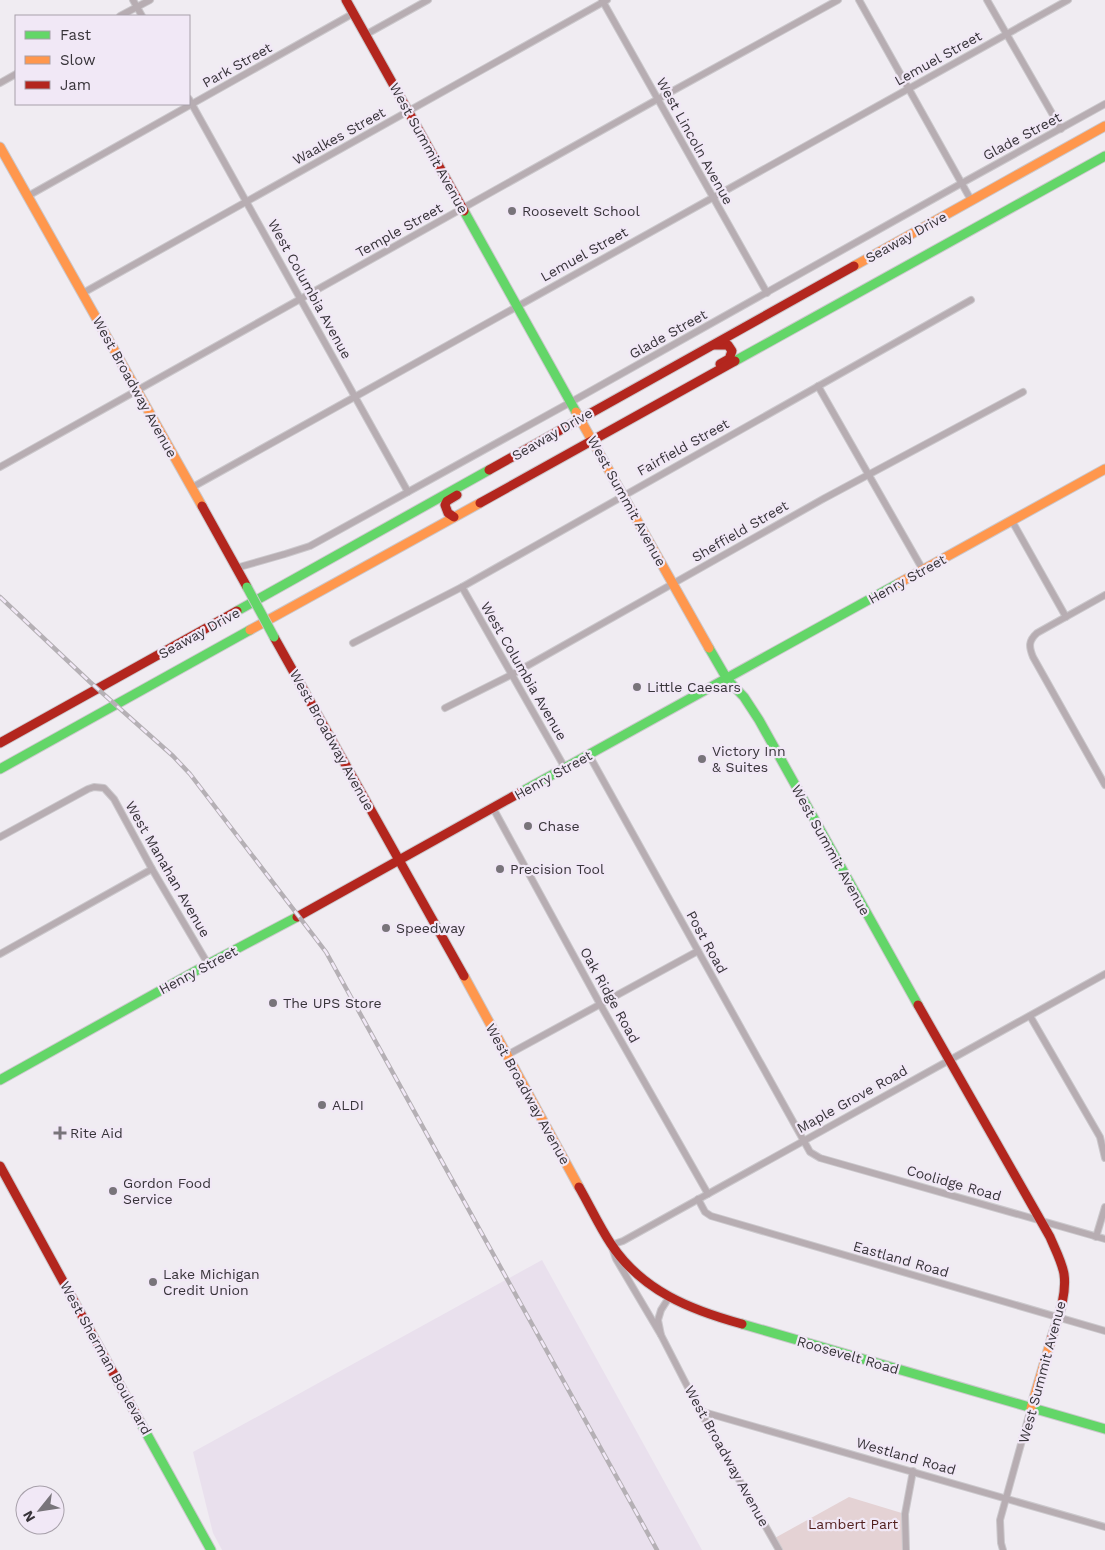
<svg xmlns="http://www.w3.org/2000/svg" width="1105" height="1550" viewBox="0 0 1105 1550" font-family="'Work Sans',sans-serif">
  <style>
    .built { fill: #e9e0ed }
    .green { fill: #e4d2d4 }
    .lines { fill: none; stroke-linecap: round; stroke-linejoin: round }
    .street-casing { stroke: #cbc8cc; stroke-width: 8 }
    .fast-casing { stroke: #cbc8cc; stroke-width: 11 }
    .slow-casing { stroke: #cbc8cc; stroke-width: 11 }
    .jam-casing { stroke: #cbc8cc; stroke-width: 11 }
    .street { stroke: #b7adb2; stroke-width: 6 }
    .fast { stroke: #63d668; stroke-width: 9 }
    .slow { stroke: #ff974d; stroke-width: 9 }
    .jam { stroke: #b3261e; stroke-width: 9 }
    .rail-casing { stroke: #b5b0b5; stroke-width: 4.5 }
    .rail { stroke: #f1e8f6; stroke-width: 2.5; stroke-dasharray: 8; stroke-linecap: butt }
    .fast-bridge-casing { stroke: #cbc8cc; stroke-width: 11; stroke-linecap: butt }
    .fast-bridge { stroke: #63d668; stroke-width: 9 }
    .poi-dot { fill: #78747a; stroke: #f1e8f6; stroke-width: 2 }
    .labels { text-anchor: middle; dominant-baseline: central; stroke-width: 4.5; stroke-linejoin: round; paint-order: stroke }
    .street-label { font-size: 14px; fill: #373339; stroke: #f1e8f6 }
    .poi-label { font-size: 14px; fill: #373339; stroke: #f1e8f6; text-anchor: start }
    .park-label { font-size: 14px; fill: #511e1d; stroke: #f1e8f6 }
  </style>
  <rect width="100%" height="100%" fill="#f0ecf2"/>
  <polygon class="built" points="542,1260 702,1550 222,1550 213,1533 193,1452"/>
  <polygon class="green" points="849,1497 905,1514 906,1550 779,1550 773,1539"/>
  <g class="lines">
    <g class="street-casing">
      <g id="street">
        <polyline points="133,0 142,16"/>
        <polyline points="602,0 767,293"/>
        <polyline points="859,0 971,200"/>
        <polyline points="987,0 1061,129"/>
        <polyline points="120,16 150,0"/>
        <polyline points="365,35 428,0"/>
        <polyline points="0,83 16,74"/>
        <polyline points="189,99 408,492"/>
        <polyline points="28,196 354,13"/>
        <polyline points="83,293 607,0"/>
        <polyline points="818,386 923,570"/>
        <polyline points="0,467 658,99 838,0"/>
        <polyline points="191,488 1068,0"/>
        <polyline points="1012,521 1066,617"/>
        <polyline points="236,568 285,554 310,546 571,402 962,183 1105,104"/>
        <polyline points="462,587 565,768"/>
        <path d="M1105,595L1037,633C1028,641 1029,647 1033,657L1105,785"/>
        <polyline points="353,643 462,587 971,300"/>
        <polyline points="445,708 511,675 823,499 1023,392"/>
        <polyline points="589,755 810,1152 820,1158 1105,1239"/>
        <polyline points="493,808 600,1004 708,1194"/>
        <polyline points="0,837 88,789 94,787 104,788 114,799 152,869 208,964"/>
        <polyline points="0,954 152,869"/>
        <polyline points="1030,1016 1100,1137 1105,1158"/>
        <polyline points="507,1055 698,951"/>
        <polyline points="698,1199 705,1212 711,1216 1105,1331"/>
        <polyline points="1096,1237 1105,1207"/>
        <polyline points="668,1299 661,1310 658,1320 661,1335 700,1411 779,1550"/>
        <polyline points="661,1335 616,1259 611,1245 623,1241 1105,974"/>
        <polyline points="700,1411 1105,1527"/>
        <polyline points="906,1550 905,1514 913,1471"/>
        <polyline points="1003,1550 1001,1543 1000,1520 1031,1408"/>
      </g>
    </g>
    <g class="fast-casing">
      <g id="fast">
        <polyline points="464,211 576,412"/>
        <polyline points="735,361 1105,156"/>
        <polyline points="237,611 489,470"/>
        <polyline points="709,648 727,679 744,697 759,720 918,1005"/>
        <polyline points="0,769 250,630"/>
        <polyline points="521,792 899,583"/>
        <polyline points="0,1080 208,964 297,917"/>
        <polyline points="742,1324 1105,1429"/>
        <polyline points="139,1420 211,1550"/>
      </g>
    </g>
    <g class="slow-casing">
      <g id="slow">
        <polyline points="0,147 202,506"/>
        <polyline points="854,266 1105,126"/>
        <polyline points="576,412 709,648"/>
        <polyline points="899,583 1105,469"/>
        <polyline points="250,630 480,503"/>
        <polyline points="464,976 579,1187"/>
        <polyline points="1031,1408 1052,1337"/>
      </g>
    </g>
    <g class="jam-casing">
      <g id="jam">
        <polyline points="346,0 464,211"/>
        <polyline points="715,345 728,345 732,351 729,359 720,364"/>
        <polyline points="489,470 854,266"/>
        <polyline points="480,503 735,361"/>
        <polyline points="202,506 247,587"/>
        <polyline points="454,517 448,513 445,505 447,501 457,495"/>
        <polyline points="274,637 464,976"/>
        <polyline points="0,743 237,611"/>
        <polyline points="297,917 521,792"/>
        <path d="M918,1005L1050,1237C1055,1249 1062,1262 1064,1274C1067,1295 1058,1318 1052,1337"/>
        <polyline points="0,1166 139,1420"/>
        <path d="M579,1187C590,1206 599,1226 611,1244C642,1291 691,1310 742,1324"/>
      </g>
    </g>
    <use href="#street" class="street"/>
    <use href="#fast" class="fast"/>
    <use href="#slow" class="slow"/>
    <use href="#jam" class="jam"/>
    <g class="rail-casing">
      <polyline id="rail" points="0,597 90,682 173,756 190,774 326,952 657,1550"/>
    </g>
    <use href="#rail" class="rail"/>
    <g class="fast-bridge-casing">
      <polyline id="fast-bridge" points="247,587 274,637"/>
    </g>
    <use href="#fast-bridge" class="fast-bridge"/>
  </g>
  <g class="poi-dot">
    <circle cx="512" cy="211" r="5"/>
    <circle cx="637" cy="687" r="5"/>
    <circle cx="702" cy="759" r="5"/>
    <circle cx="528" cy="826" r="5"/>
    <circle cx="500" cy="869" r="5"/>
    <circle cx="386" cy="928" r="5"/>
    <circle cx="273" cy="1003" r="5"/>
    <circle cx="322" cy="1105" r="5"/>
    <path d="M57.5 1125.5h5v5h5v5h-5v5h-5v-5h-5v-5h5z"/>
    <circle cx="113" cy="1191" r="5"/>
    <circle cx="153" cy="1282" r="5"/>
  </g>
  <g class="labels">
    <g class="street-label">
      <text transform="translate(938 58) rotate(-29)">Lemuel Street</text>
      <text transform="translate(237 65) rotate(-29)">Park Street</text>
      <text transform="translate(339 136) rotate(-29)">Waalkes Street</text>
      <text transform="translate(1022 136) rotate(-28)">Glade Street</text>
      <text transform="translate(695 141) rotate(61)">West Lincoln Avenue</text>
      <text transform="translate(429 148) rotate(61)">West Summit Avenue</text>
      <text transform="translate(399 230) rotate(-29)">Temple Street</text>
      <text transform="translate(906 237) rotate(-29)">Seaway Drive</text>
      <text transform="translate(584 254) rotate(-29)">Lemuel Street</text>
      <text transform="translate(310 289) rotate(61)">West Columbia Avenue</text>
      <text transform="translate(668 334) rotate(-29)">Glade Street</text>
      <text transform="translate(135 387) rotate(61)">West Broadway Avenue</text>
      <text transform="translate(552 434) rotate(-30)">Seaway Drive</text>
      <text transform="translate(683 447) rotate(-29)">Fairfield Street</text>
      <text transform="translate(627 501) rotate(61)">West Summit Avenue</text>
      <text transform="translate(740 531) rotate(-30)">Sheffield Street</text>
      <text transform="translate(907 579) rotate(-29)">Henry Street</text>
      <text transform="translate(199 633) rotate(-29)">Seaway Drive</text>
      <text transform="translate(524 671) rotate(60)">West Columbia Avenue</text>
      <text transform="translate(332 740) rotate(61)">West Broadway Avenue</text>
      <text transform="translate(553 775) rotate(-29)">Henry Street</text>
      <text transform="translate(831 850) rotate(61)">West Summit Avenue</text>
      <text transform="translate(168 869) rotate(60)">West Manahan Avenue</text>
      <text transform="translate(707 942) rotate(61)">Post Road</text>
      <text transform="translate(198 970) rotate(-28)">Henry Street</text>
      <text transform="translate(610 995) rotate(61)">Oak Ridge Road</text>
      <text transform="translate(528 1094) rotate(61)">West Broadway Avenue</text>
      <text transform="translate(852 1099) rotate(-29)">Maple Grove Road</text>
      <text transform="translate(954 1183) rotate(16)">Coolidge Road</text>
      <text transform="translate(901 1259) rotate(16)">Eastland Road</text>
      <text transform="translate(848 1355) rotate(16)">Roosevelt Road</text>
      <text transform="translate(106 1358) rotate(61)">West Sherman Boulevard</text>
      <text transform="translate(1042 1372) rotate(-75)">West Summit Avenue</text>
      <text transform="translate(727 1456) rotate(61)">West Broadway Avenue</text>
      <text transform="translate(906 1456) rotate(16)">Westland Road</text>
    </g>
    <g class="poi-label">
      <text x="522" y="211">Roosevelt School</text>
      <text x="647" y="687">Little Caesars</text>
      <text x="712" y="751">Victory Inn<tspan x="712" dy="16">&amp; Suites</tspan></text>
      <text x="538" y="826">Chase</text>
      <text x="510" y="869">Precision Tool</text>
      <text x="396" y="928">Speedway</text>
      <text x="283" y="1003">The UPS Store</text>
      <text x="332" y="1105">ALDI</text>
      <text x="70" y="1133">Rite Aid</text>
      <text x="123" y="1183">Gordon Food<tspan x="123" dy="16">Service</tspan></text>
      <text x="163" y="1274">Lake Michigan<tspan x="163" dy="16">Credit Union</tspan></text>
    </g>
    <g class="park-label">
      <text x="853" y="1524">Lambert Part</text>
    </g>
  </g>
  <rect x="15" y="15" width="175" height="90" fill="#f1e8f6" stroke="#a7a0aa"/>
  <rect x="25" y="31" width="25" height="8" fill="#63d668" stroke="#a7a0aa"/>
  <text x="60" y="40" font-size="15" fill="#373339">Fast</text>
  <rect x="25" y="56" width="25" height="8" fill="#ff974d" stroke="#a7a0aa"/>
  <text x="60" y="65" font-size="15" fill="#373339">Slow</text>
  <rect x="25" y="81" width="25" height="8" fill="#b3261e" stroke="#a7a0aa"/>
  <text x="60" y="90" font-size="15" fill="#373339">Jam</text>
  <g transform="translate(40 1510) rotate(240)"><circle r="24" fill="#f1e8f6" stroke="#a7a0aa"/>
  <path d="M0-4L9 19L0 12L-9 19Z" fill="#78747a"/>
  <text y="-8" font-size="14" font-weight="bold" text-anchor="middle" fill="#373339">N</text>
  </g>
</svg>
